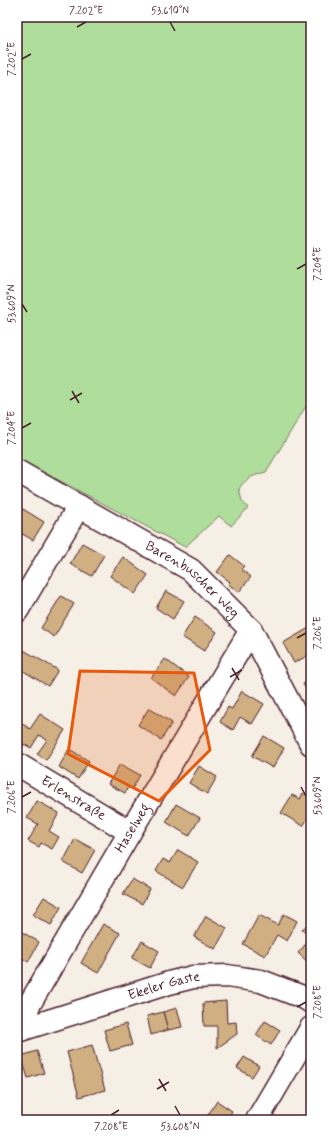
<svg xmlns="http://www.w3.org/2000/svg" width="328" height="1137" viewBox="0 0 328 1137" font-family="Mynerve,sans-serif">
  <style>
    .green { fill: #afdd9c; stroke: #7c7e64 }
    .building { fill: #d0b083; stroke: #4a1f2b }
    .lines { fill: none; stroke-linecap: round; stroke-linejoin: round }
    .minor-casing { stroke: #4a1f2b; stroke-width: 25 }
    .minor { stroke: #fff; stroke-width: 22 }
    .marked { fill: #e8590c; fill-opacity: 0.2; stroke: #e8590c; stroke-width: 3; stroke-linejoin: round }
    .ticks { fill: none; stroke: #4a1f2b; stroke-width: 1.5 }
    .labels { text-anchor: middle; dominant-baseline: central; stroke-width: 4; stroke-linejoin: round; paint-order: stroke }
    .street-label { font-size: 14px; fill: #4a1f2b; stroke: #fff }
    .neatline { fill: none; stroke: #4a1f2b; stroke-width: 1.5 }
    .ticks-label { font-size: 10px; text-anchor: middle; fill: #4a1f2b }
  </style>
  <rect width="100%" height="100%" fill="#f6efe6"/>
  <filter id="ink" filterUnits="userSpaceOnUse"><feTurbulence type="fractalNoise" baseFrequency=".025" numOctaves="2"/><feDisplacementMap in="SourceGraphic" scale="8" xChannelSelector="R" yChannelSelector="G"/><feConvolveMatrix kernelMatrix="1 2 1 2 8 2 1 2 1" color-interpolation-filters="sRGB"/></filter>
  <g filter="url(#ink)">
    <path class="green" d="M17,17H311V398L266,472C255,475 245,478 239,489L242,501L248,508L231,526L219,516L185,547L17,458Z"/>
    <g class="building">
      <polygon points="23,509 44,522 33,540 17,531 17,520"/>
      <polygon points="82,543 104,555 92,576 70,564"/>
      <polygon points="230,555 244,566 241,569 251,577 239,592 228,584 230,582 217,572"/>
      <polygon points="123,557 148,575 135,594 110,576"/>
      <polygon points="166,591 184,601 173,619 156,608"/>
      <polygon points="61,596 74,604 54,637 41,628"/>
      <polygon points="195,617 217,632 204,651 182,637"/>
      <polygon points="309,628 311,632 311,654 294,663 283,643"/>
      <polygon points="20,648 58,670 48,686 17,667 17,652"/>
      <polygon points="165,659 189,677 176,696 151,678"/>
      <polygon points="311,679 311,698 303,684"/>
      <polygon points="242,691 264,704 252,724 240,717 233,730 220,722 228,707 232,709"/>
      <polygon points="149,708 172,723 161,740 138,725"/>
      <polygon points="40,714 65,730 46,760 37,754 47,740 39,735 31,748 24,744 23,746 17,742 17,727 20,722 30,729"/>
      <polygon points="264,736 284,748 273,768 252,756"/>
      <polygon points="69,749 89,761 78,779 59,767"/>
      <polygon points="120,764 140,775 132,789 128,787 125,793 108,784"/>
      <polygon points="199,766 217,777 207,794 189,783"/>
      <polygon points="303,793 311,798 311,804 309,806 311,807 311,813 303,826 281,813 292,795 300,799"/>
      <polygon points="37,801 59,813 49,831 59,837 52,849 41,843 39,847 28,841 38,824 27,818"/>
      <polygon points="176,804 200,818 189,836 166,822"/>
      <polygon points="75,839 95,850 82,873 63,862"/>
      <polygon points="178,850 198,862 183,887 156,871 163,859 170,863"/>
      <polygon points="132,879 150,889 142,904 123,894"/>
      <polygon points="44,897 61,907 51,925 33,915"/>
      <polygon points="284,914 297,921 287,941 277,935 265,956 243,944 259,915 278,925"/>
      <polygon points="206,916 227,928 215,949 194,937"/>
      <polygon points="311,920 311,938 302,930"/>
      <polygon points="103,924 120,933 98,973 81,963"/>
      <polygon points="17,929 39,942 28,962 17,955"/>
      <polygon points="311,938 311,965 298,953"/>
      <polygon points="142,941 159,951 150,968 132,958"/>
      <polygon points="226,1001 227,1023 236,1022 237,1034 217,1048 217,1026 204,1026 203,1003"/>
      <polygon points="177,1008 182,1027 168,1030 163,1012"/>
      <polygon points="163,1012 168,1030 151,1035 147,1016"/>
      <polygon points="265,1021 280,1030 271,1045 256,1035"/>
      <polygon points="126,1024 132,1045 110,1051 104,1030"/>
      <polygon points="92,1045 105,1090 79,1097 67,1052"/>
      <polygon points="37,1051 44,1073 28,1078 21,1056"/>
      <polygon points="244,1057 259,1066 252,1077 237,1068"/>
      <polygon points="217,1101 232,1111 227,1120 216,1120 208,1115"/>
    </g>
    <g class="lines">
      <g class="minor-casing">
        <g id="minor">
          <path id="s1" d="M17,471L191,570L251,630L311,744"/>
          <polyline points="17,611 79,506"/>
          <path id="s2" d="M17,764L130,832"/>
          <path id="s3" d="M23,1029L24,1019L29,1005L130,832L251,630"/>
          <path id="s4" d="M17,1031L169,983L193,977L227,976L261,981L305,998L311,1002"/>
          <polyline points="257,1120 311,1028"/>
        </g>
      </g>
      <use href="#minor" class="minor"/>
    </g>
  </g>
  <path class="marked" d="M80,671L194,673L210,750L159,801L68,754Z"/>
  <path class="ticks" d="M170,22L175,31M77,27L86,22M22,59L31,54M297,269L306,264M22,304L27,312M72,391L79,403M70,400L82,393M22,428L31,423M297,638L306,633M232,668L239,680M230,677L242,670M301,787L306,796M22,797L31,792M297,1007L306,1002M159,1079L166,1091M157,1089L169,1082M175,1106L180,1115M111,1115L119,1110"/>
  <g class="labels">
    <g class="street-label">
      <text stroke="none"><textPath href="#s1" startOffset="207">Barenbuscher Weg</textPath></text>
      <text stroke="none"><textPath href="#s2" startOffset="66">Erlenstraße</textPath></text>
      <text stroke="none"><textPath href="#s3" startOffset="230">Haselweg</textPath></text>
      <text stroke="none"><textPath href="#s4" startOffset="154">Ekeler Gaste</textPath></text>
    </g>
  </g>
  <rect width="328" height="1137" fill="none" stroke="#fff" stroke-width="44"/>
  <rect x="22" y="22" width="284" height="1093" class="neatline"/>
  <g class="ticks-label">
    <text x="86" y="14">7.202°E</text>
    <text x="170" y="14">53.610°N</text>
    <text transform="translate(11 59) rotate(-90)" y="4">7.202°E</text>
    <text transform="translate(317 264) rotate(-90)" y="4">7.204°E</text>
    <text transform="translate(11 304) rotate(-90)" y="4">53.609°N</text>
    <text transform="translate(11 428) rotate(-90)" y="4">7.204°E</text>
    <text transform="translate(317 633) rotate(-90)" y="4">7.206°E</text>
    <text transform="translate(317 796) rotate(-90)" y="4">53.609°N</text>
    <text transform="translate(11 797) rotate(-90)" y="4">7.206°E</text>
    <text transform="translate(317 1002) rotate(-90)" y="4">7.208°E</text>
    <text x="111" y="1130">7.208°E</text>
    <text x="180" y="1130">53.608°N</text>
  </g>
</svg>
